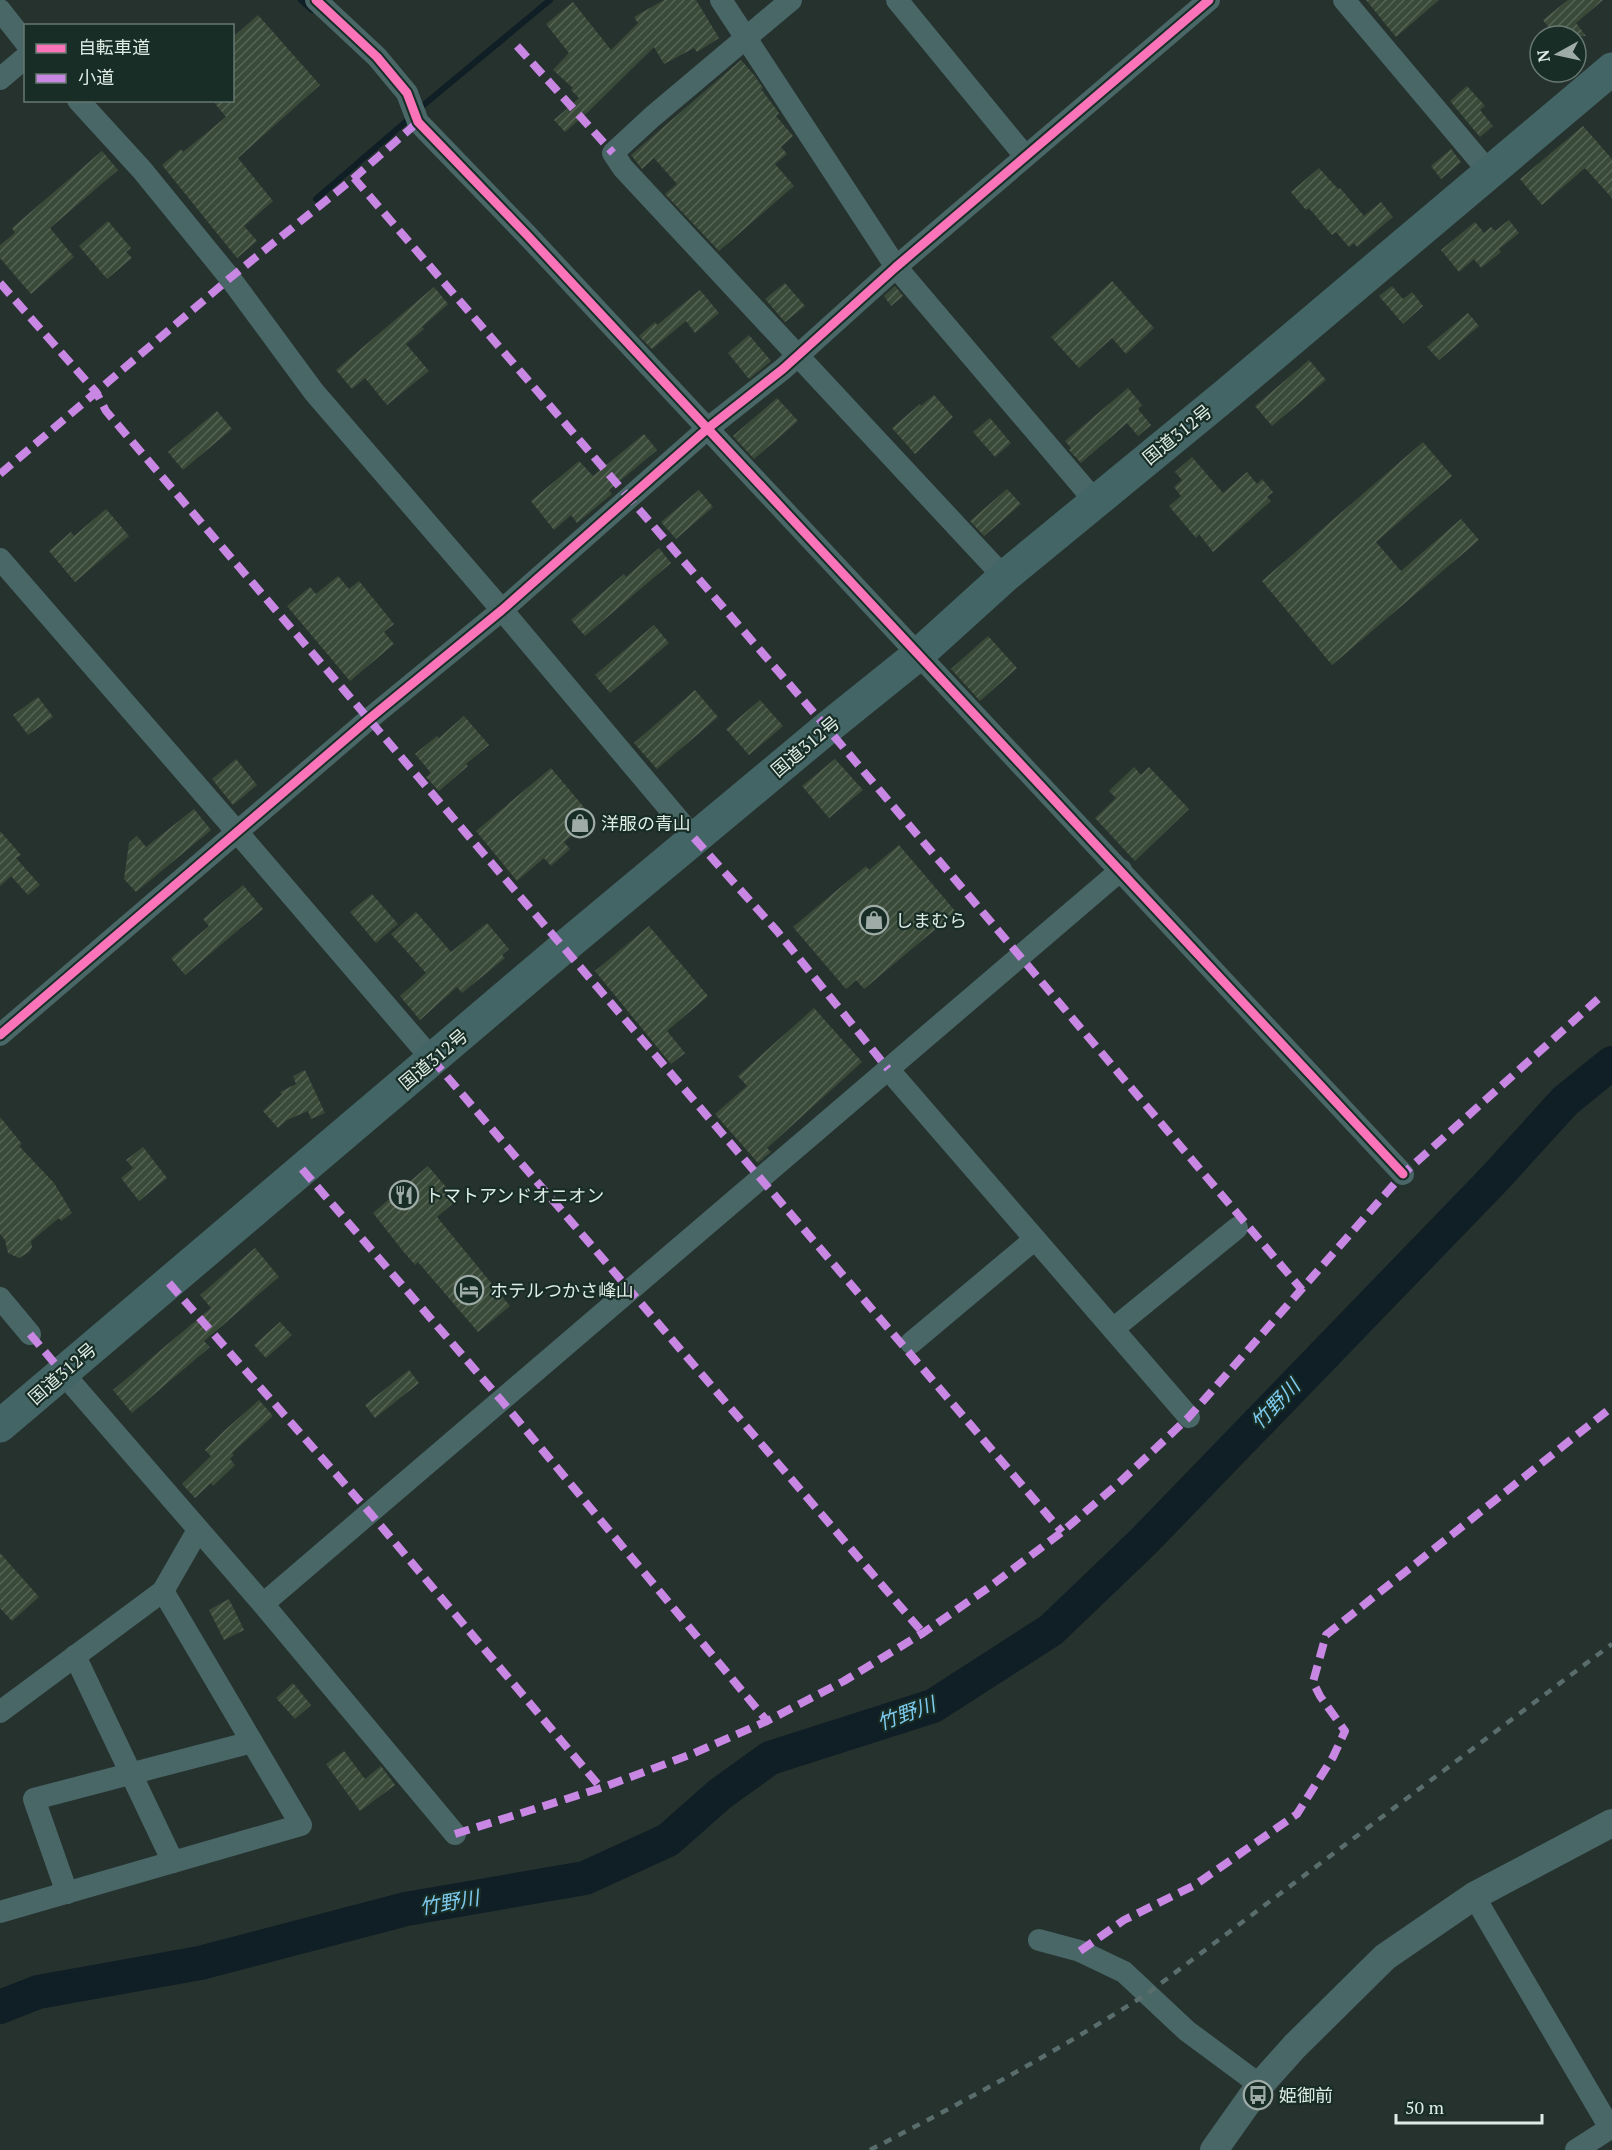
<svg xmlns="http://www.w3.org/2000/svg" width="1612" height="2150" viewBox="0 0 1612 2150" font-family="'PT Serif','Noto Sans JP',serif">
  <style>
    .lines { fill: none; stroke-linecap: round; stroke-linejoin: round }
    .stream { stroke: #101e25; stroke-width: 6 }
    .river { stroke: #101e25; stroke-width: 34 }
    .building { fill: url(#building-hatch) }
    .minor { stroke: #4a6767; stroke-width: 22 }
    .tertiary { stroke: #4a6767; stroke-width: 28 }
    .trunk { stroke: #446566; stroke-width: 33 }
    .rail { stroke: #596e6c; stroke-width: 4.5; stroke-dasharray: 8 8; stroke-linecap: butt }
    .quiet { stroke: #c787e3; stroke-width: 8; stroke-dasharray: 15 8; stroke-linecap: butt }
    .cycleway-casing { stroke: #172d25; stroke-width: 13 }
    .cycleway { stroke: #fb73b8; stroke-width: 9 }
    .labels { text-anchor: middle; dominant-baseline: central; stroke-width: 4.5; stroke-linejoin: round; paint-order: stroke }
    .street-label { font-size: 18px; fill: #dfece6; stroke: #172d25 }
    .poi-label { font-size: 18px; fill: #dfece6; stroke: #172d25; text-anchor: start }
    .water-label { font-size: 20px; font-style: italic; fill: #7fcbf0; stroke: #172d25 }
  </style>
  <defs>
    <pattern id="building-hatch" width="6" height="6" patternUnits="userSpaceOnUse" patternTransform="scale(1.5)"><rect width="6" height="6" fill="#3a4a39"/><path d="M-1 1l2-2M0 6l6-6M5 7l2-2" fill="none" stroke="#566456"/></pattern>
  </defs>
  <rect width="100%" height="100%" fill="#26322e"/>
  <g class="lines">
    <g class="stream">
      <polyline points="301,0 312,10"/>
      <polyline points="420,108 550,0"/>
      <polyline points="316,199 410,118"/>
    </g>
    <polyline class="river" points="0,2007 38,1992 200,1963 406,1909 585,1878 668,1840 720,1794 770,1758 933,1706 1051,1630 1144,1541 1495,1178 1565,1101 1612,1063"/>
  </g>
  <g class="building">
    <polygon points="664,0 696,0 719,38 697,52 694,48 664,64 654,47 588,112 565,132 554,120 579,98 571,90 573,88 553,70 569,53 546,24 573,2 611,50 638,23 634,17"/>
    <polygon points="1366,0 1439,0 1396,37"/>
    <polygon points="1568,0 1603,0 1576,23 1586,36 1539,36 1549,28 1543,20"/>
    <polygon points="258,15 320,85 238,158 273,201 244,226 257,241 237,258 162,165 181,149 183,152 226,117 212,100 232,100 232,38"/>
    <polygon points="741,60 754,75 763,88 761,89 779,113 776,116 793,136 781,147 787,154 775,164 794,186 719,251 665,194 677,184 654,158 642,169 631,155"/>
    <polygon points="1467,86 1485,106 1480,110 1493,126 1480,137 1450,101"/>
    <polygon points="1583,126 1612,159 1612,198 1585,168 1542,205 1520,179"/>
    <polygon points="1451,149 1461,162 1441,179 1431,166"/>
    <polygon points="102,151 118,170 50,228 74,257 31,294 0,258 0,245 15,233 12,228"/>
    <polygon points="1319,168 1338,189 1340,188 1364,216 1381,202 1393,217 1357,247 1354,243 1349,247 1336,232 1332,235 1309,208 1306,210 1291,192"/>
    <polygon points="1509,220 1519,233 1499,249 1501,252 1481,268 1474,259 1459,272 1441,250 1475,222 1484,233 1491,227 1495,231"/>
    <polygon points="108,221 131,248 126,252 132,258 107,279 79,246"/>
    <polygon points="1112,281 1154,328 1126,354 1112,338 1079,368 1051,337"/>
    <polygon points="785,283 805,306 785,322 765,299"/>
    <polygon points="895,286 903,296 891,306 884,296"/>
    <polygon points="1392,286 1403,299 1412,292 1423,306 1403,324 1379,296"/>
    <polygon points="434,287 448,304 422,327 424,329 406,344 429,371 387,405 365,378 352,389 336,370"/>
    <polygon points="700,290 719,313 695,333 686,321 652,349 639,336 655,322 657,325"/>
    <polygon points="1468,313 1479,326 1439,360 1427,347"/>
    <polygon points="749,335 771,361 749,379 728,353"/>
    <polygon points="1309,360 1326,380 1272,426 1255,406"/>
    <polygon points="1128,388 1142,405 1138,409 1151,425 1138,436 1127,423 1081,463 1069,450 1071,448 1065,441"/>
    <polygon points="934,395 953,417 915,454 892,428 920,404 921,406"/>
    <polygon points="777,398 798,421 754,459 733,436"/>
    <polygon points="217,411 232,429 183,470 168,452"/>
    <polygon points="990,418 1011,443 995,457 973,432"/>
    <polygon points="644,434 657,450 609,490 612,494 577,523 571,515 554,530 531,501 579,461 593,476"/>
    <polygon points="1423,442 1452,476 1376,542 1401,571 1461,519 1479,540 1332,665 1262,581"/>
    <polygon points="1192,457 1223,493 1247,472 1257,484 1262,479 1273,492 1267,497 1271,501 1213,552 1199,534 1196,538 1169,506 1181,496 1174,487 1182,480 1175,472"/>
    <polygon points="1007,489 1021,504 984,536 970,521"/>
    <polygon points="699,490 713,507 676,539 661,522"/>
    <polygon points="106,509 129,536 75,582 49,551 71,532 74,536"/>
    <polygon points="659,548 671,563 585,636 571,620 624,574 626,577"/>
    <polygon points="338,576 349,589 359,581 394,624 384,632 394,644 350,681 287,606 310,587 316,594"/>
    <polygon points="654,625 669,643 610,693 595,675"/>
    <polygon points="988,636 1017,668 980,701 951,669"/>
    <polygon points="695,690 718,717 657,769 634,743"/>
    <polygon points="38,697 53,717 28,735 13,715"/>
    <polygon points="760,700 783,726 749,755 726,729"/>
    <polygon points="464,716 489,745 466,764 468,766 439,791 426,777 431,773 415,754 437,736 439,738"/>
    <polygon points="236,759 257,785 233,805 212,779"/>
    <polygon points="835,759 863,790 829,818 802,786"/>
    <polygon points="1134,767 1141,775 1149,767 1189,809 1135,861 1095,818 1116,798 1109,791"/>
    <polygon points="551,768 593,818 564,842 570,849 551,866 544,858 517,881 476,831"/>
    <polygon points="194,809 211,830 136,892 124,879 129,843 137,836 146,847"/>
    <polygon points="0,831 21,855 16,858 40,885 28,895 11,876 0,886"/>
    <polygon points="899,845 956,912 864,989 856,980 846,989 793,927 866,866 869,870"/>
    <polygon points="243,885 263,909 185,975 171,958 209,926 203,919"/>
    <polygon points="372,894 398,924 376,943 350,912"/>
    <polygon points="416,912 451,952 487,923 509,949 502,955 505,958 462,993 457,987 420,1020 400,996 426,973 391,934"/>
    <polygon points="649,926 708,996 667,1031 685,1053 671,1064 595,971"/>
    <polygon points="814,1008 862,1062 767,1148 771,1152 758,1163 715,1114 747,1086 738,1076"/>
    <polygon points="305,1070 325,1113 311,1119 308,1111 287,1120 278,1128 263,1111 282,1094 280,1092 296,1084 293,1076"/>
    <polygon points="0,1117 22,1144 19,1146 54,1183 72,1213 61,1221 59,1218 31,1241 32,1247 29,1252 19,1258 8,1253 5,1240 0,1234"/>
    <polygon points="143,1147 167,1178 139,1201 121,1178 133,1168 126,1160"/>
    <polygon points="428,1166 457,1200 437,1217 510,1306 478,1332 418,1262 415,1265 403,1251 373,1213"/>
    <polygon points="255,1248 279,1277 204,1341 210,1347 132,1413 113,1390 211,1308 200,1295"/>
    <polygon points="280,1322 292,1335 266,1358 254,1345"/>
    <polygon points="409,1370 419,1383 375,1418 365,1405"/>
    <polygon points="259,1400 273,1416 232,1453 234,1455 230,1459 235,1465 213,1486 211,1483 195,1498 182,1484 211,1456 205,1450 224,1431"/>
    <polygon points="0,1553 39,1597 12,1621 0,1608"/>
    <polygon points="229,1599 244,1630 224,1640 209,1610"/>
    <polygon points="293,1683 311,1705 295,1719 276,1698"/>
    <polygon points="344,1751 365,1779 381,1766 395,1785 360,1811 326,1764"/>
  </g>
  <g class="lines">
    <g class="minor">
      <polyline points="316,0 377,57 407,93 418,122 527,235 1403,1174"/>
      <polyline points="721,0 896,267 1095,501"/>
      <polyline points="791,0 652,117 613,153 623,168 1004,577"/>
      <polyline points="897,0 1025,156"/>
      <polyline points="1344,0 1489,172"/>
      <polyline points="0,10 26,43"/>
      <polyline points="0,79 26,57"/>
      <polyline points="78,100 142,170 230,278 314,392 502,610 694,838"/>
      <polyline points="0,559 238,833 432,1059"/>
      <polyline points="0,1035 369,719 502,610 707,429 783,369 896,267 1209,0"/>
      <polyline points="888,1069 1189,1417"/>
      <polyline points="0,1298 30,1334"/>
      <polyline points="1113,1329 1237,1228"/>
      <polyline points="911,1343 1035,1239"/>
      <polyline points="62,1372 263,1604 455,1834"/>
      <polyline points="263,1604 1121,870"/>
      <polyline points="75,1656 173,1862"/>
      <polyline points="0,1712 163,1591 198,1530"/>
      <polyline points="67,1893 34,1799 252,1742"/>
      <polyline points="1474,1896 1610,2128"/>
      <polyline points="0,1912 301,1825 163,1591"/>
      <polyline points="1039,1940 1080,1951 1124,1972 1187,2031 1260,2085"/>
      <polyline points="1576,2150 1612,2127"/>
    </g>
    <polyline class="tertiary" points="1214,2150 1260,2085 1295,2046 1385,1957 1474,1896 1612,1823"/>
    <polyline class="trunk" points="0,1426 563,948 827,728 919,654 1004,577 1228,393 1612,69"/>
    <path class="rail" d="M870,2150C965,2101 1058,2051 1148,1993L1612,1644"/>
    <g class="quiet">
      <polyline points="517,46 613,153"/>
      <polyline points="354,178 827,728 1302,1290"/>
      <polyline points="0,283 96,392 106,411 1062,1532"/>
      <polyline points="0,474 230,278 354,178 418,122"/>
      <polyline points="694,838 777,931 888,1069"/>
      <polyline points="432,1059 923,1633"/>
      <polyline points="302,1169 501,1400 767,1721"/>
      <polyline points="169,1283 370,1513 601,1788"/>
      <polyline points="30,1334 62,1372"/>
      <polyline points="455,1834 601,1788 692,1754 767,1721 844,1681 923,1633 988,1588 1062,1532 1120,1482 1189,1417 1403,1174 1598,999"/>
      <polyline points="1080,1951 1124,1920 1195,1885 1297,1814 1333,1757 1345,1731 1320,1696 1313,1682 1326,1635 1612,1407"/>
    </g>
    <g class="cycleway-casing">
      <g id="cycleway">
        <polyline points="316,0 377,57 407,93 418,122 527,235 1403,1174"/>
        <polyline points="0,1035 369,719 502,610 707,429 783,369 896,267 1209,0"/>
      </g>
    </g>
    <use href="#cycleway" class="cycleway"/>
  </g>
  <defs>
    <g id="shop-ring" transform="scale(1.5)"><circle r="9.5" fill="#172d25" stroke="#9eaba6" stroke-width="1.5"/><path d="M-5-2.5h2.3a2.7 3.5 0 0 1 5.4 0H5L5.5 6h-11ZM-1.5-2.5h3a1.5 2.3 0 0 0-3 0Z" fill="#9eaba6"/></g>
    <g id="restaurant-ring" transform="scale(1.5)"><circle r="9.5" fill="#172d25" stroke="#9eaba6" stroke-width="1.5"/><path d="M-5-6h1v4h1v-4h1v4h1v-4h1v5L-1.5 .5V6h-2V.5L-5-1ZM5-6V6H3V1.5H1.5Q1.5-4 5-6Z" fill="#9eaba6"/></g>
    <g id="hotel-ring" transform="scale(1.5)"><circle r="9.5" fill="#172d25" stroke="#9eaba6" stroke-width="1.5"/><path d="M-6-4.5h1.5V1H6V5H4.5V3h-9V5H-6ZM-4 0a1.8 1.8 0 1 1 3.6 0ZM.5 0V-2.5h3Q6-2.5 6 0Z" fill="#9eaba6"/></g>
    <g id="bus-ring" transform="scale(1.5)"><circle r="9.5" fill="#172d25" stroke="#9eaba6" stroke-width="1.5"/><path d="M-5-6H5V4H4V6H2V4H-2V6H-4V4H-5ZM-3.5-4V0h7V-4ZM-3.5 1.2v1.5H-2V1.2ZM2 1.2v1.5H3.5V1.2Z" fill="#9eaba6"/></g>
  </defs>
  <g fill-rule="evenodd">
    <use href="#shop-ring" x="580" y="823"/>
    <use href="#shop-ring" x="874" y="920"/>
    <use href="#restaurant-ring" x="404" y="1195"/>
    <use href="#hotel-ring" x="469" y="1290"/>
    <use href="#bus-ring" x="1258" y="2095"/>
  </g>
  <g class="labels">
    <g class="street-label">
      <text transform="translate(1177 434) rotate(-39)">国道312号</text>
      <text transform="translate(805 746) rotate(-40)">国道312号</text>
      <text transform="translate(433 1059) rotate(-40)">国道312号</text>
      <text transform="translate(62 1373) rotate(-41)">国道312号</text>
    </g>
    <g class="poi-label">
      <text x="601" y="823">洋服の青山</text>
      <text x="895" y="920">しまむら</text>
      <text x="425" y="1195">トマトアンドオニオン</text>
      <text x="490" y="1290">ホテルつかさ峰山</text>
      <text x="1279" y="2095">姫御前</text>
    </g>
    <g class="water-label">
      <text transform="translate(1275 1404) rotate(-46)">竹野川</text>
      <text transform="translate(906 1713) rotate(-20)">竹野川</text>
      <text transform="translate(449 1902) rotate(-10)">竹野川</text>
    </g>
  </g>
  <rect x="24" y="24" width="210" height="78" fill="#172d25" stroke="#677972" stroke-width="1.5"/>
  <rect x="36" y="44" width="30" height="9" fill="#fb73b8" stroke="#677972" stroke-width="1.5"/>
  <text x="78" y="54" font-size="18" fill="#dfece6">自転車道</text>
  <rect x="36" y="74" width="30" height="9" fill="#c787e3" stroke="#677972" stroke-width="1.5"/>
  <text x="78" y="84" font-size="18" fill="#dfece6">小道</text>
  <g transform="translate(1558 54) rotate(262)"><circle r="28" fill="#172d25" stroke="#677972" stroke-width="1.5"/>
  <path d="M0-4.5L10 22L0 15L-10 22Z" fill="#9eaba6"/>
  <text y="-9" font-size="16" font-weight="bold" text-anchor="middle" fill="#dfece6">N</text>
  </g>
  <path d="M1396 2114v9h146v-9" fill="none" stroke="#dfece6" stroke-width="3"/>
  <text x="1405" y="2114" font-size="18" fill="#dfece6" stroke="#172d25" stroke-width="4.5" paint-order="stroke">50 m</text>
</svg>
